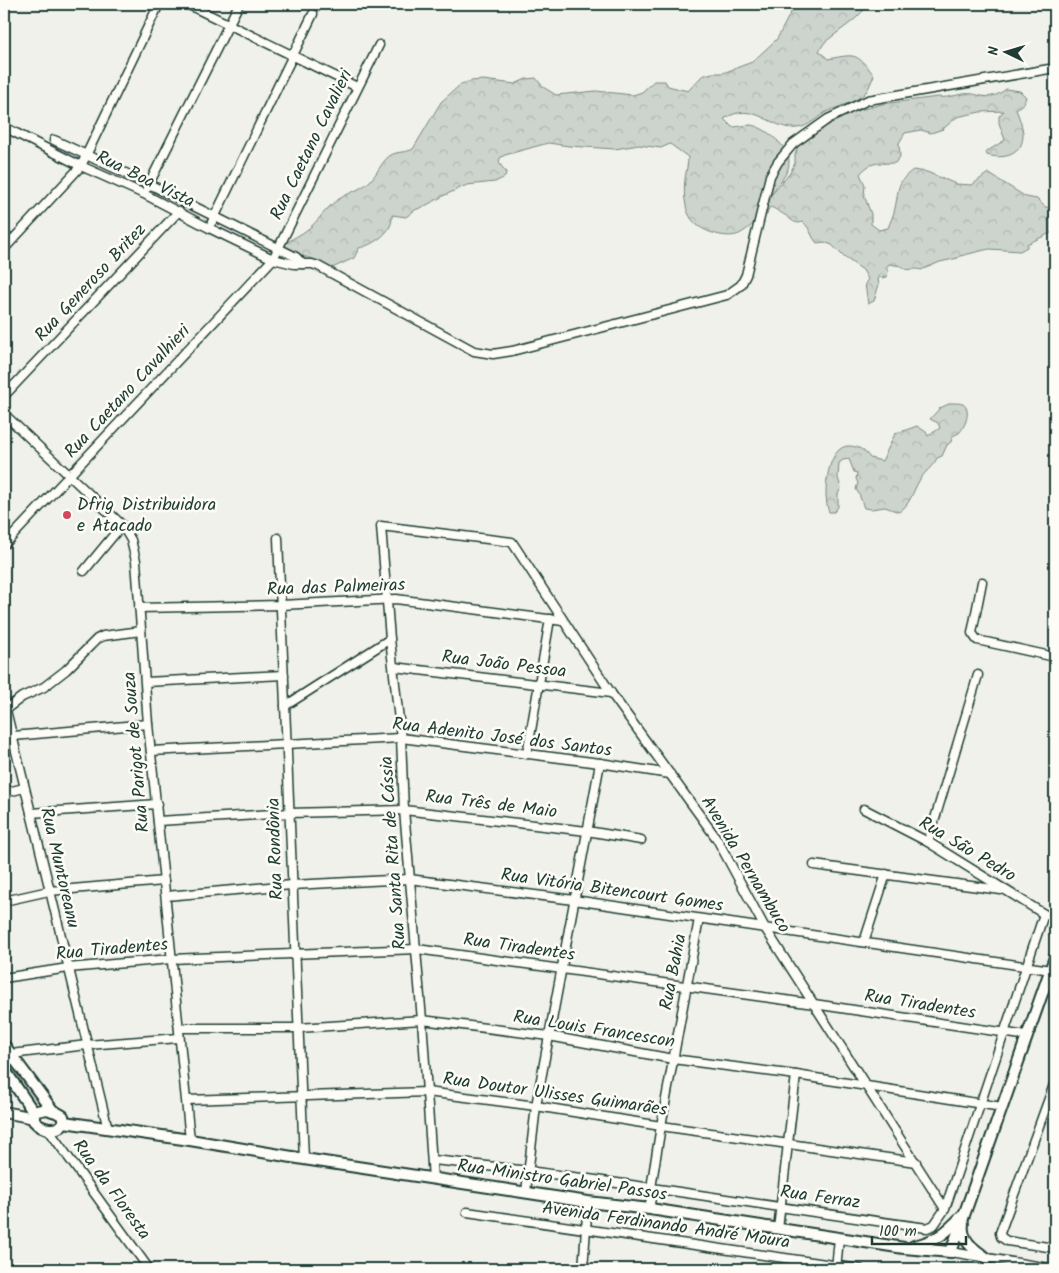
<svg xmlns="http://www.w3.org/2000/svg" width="1059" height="1273" viewBox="0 0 1059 1273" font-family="Kalam,sans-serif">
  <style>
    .grass { fill: #cdd3cd; stroke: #768880 }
    .forest { fill: url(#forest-crowns); stroke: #768880 }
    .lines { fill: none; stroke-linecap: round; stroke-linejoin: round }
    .minor-casing { stroke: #1f3d34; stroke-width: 11 }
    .major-casing { stroke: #1f3d34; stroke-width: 14 }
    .minor { stroke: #fdfcf7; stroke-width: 8 }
    .major { stroke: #fdfcf7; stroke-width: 10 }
    .poi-dot { fill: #d1495b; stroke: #fdfcf7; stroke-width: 2 }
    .labels { text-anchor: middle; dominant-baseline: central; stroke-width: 5; stroke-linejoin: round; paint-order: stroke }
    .street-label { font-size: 18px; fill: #1f3d34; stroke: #fdfcf7 }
    .poi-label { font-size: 18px; fill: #1f3d34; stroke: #fdfcf7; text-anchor: start }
  </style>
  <defs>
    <pattern id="forest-crowns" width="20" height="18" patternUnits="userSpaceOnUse" patternTransform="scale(1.25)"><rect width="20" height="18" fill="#cdd3cd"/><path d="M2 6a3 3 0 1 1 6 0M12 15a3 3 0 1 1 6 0" fill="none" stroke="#b0b6b1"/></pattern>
  </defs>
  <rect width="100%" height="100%" fill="#f0f1eb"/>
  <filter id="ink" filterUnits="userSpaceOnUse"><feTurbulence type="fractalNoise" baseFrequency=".02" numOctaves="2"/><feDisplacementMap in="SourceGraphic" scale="10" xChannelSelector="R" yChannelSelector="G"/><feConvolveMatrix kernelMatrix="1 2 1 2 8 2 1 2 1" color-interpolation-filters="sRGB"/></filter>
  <g filter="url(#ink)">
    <polygon class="grass" points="4,1051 44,1107 36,1108 4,1061"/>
    <g class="forest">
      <path d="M803,4H870L854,20L825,42L819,51L828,59C856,54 855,52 874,75C872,80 869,88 866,92C857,102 840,106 828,111C818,116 809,127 797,128C772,131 754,99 724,119L732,127C738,127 745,125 751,125C765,127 789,147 789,161C790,174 776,185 771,195L790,173L795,163V155L799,143L803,139L852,112L882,104L938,97C949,99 961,92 973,94C979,95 986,98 992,96C998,95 1002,92 1006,89L1020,91L1026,97L1024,103L1016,109C1019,117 1022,125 1023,133C1024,155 1004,160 987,155L986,152L1005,140L999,123V116L1004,111L980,112L957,117L943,129L931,133L921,130L905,133L899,143L900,157L895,163C878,164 872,160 860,174L865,185L864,195L871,214V224L879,230L888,228C890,222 894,215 895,208C899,190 896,182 913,170L927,172L956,184L972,185L988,173L1026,197L1037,199L1044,206L1055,211V231L1027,244V247L1020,251L989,249L960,256L958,258L940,262L921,270C914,267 906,273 901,266L889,264L886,268L888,271L887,277L882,278L880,277L878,279L879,284L874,301L868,304L865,284L868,279L863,270L844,257L832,245L824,242L817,243C811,237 811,229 803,222C795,225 792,220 785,215C783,214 775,209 771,207L768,210L767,215H764L763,212L770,199C760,214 758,223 741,233C730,240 707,233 697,225C692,221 687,213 686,206C684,197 684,188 685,179C686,171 688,165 688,157L670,144L661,148L639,145L615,149L569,146L548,143L505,155L500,158L499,163L506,172L505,177L495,182L467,185L445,195L425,206L415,210L406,217L392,215C394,232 373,245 359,248L354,258L330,269C323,266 318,262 312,259C303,255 292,256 285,250V244C292,238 301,235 308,229C319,221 325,208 339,199C348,193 360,190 369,182C377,175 382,160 391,155C398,151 406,153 413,149L441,102L461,84L471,81L483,80L515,84L526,79L536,78L543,87L556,95L596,91L633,95L642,92L654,81H665L668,86L688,91L702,76L712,73H723L752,62L777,39L791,12Z"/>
      <path d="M951,403C955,403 960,403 963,404C972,410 965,427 959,433C957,434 954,435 952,437L951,442L947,445L942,456L937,458C933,467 924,472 919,481C913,491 910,505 899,512L885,507L871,509L864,508L859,494L856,489L858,483L856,479L857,473L854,472L849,459L843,460L839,463L838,478L841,488L838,494V507L834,512H829C822,496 827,444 850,446C860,447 864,450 870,458L882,461L895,434L917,426L926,432L928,436L940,428L938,423L930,419L940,408Z"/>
    </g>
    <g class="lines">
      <g class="minor-casing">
        <g id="minor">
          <polyline points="187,4 357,87"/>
          <polyline points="4,127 81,166 144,194 209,228 273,259 294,264 312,264 318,266 474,351 493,354 512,351 727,295 741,285 746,275 770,176 778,162 793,144 828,119 868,100 1055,68"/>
          <polyline points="54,140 149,184 296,257 303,264"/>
          <polyline points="147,188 239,4"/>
          <polyline points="212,222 313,14"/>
          <polyline points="4,249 81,166 159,4"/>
          <polyline points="4,396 179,211"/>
          <polyline points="4,414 122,525 131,540 136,561 148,724 190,1140"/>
          <polyline points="278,538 304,1159"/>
          <polyline points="4,545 273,259 379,45"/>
          <polyline points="84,571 122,525"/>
          <polyline points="982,582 972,633 977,640 1055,657"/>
          <polyline points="139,608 281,605 396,599 563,621"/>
          <polyline points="394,667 611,693"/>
          <polyline points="146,682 284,675"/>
          <polyline points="4,702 108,1129"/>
          <polyline points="285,706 390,639"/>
          <polyline points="6,709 22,697 44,687 66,670 97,639 103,636 141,631"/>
          <polyline points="13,736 148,724"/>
          <polyline points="151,751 401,738 600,763 670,774"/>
          <polyline points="527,754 550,619"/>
          <polyline points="4,793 24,788"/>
          <polyline points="864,809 928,842 1044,914 1055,917"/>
          <polyline points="31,813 157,804"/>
          <polyline points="158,821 290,813 404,810 587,831 641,840"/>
          <polyline points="928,842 978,675"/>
          <polyline points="814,865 1001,890"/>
          <polyline points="166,896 292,885 409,879 574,900 1051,970"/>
          <polyline points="4,901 49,891 164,881"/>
          <polyline points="864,942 886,874"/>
          <polyline points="4,978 68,968 171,959 417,949 814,1004 1027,1036"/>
          <polyline points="179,1028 298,1028 422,1020 549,1036 673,1059 796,1075 1002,1107"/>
          <polyline points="11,1054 87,1045 179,1038"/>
          <polyline points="1055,1082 1000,1233 1001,1237 1007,1241 1055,1248"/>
          <polyline points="187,1100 427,1092 536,1106 661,1126 916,1162"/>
          <polyline points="48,1129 149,1269"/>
          <path d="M433,1160C598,1177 762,1206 927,1228L934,1225L945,1209L1044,914"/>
          <polyline points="433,1179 422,1020 404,810 401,738 390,639 381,526 512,542 611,693 717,839 765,928 945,1209"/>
          <polyline points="526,1192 536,1106 600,763"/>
          <polyline points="650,1209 651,1188 661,1126 699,919"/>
          <polyline points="467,1212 860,1269"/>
          <polyline points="778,1229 796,1075"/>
          <polyline points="951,1252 1055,1269"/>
          <polyline points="583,1269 588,1202"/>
          <polyline points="836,1269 839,1238"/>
        </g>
      </g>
      <g class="major-casing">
        <g id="major">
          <polyline points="4,1045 53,1111"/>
          <polyline points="4,1069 34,1113"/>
          <path d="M47,1109L56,1112L63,1116L64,1122C57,1133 42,1130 34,1121V1113L37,1111Z"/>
          <polyline points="4,1112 34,1118"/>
          <polyline points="64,1122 190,1140 304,1159 588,1202 650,1209 904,1248 951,1252 1055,957"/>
          <path d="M963,1223C960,1241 975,1250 988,1259"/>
          <path d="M914,1246C936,1241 946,1233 962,1216"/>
        </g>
      </g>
      <use href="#minor" class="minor"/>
      <use href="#major" class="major"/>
    </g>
  </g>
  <circle class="poi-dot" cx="67" cy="515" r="5"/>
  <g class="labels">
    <g class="street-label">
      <text transform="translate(312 145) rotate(-64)">Rua Caetano Cavalieri</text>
      <text transform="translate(145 180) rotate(26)">Rua Boa Vista</text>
      <text transform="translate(91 283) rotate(-47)">Rua Generoso Britez</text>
      <text transform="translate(128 392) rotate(-47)">Rua Caetano Cavalhieri</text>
      <text transform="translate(336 588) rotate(-2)">Rua das Palmeiras</text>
      <text transform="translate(504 665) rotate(7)">Rua João Pessoa</text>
      <text transform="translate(502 738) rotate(7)">Rua Adenito José dos Santos</text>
      <text transform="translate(137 752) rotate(-95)">Rua Parigot de Souza</text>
      <text transform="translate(491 805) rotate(7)">Rua Três de Maio</text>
      <text transform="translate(276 849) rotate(-92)">Rua Rondônia</text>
      <text transform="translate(967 850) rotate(31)">Rua São Pedro</text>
      <text transform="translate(394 853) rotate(-94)">Rua Santa Rita de Cássia</text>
      <text transform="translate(745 865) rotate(59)">Avenida Pernambuco</text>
      <text transform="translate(59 868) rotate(77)">Rua Muntoreanu</text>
      <text transform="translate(612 891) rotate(8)">Rua Vitória Bitencourt Gomes</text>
      <text transform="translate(519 948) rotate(8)">Rua Tiradentes</text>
      <text transform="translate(112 950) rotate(-5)">Rua Tiradentes</text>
      <text transform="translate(674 972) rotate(-79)">Rua Bahia</text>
      <text transform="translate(920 1005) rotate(9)">Rua Tiradentes</text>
      <text transform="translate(594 1030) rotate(9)">Rua Louis Francescon</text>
      <text transform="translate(555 1095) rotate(8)">Rua Doutor Ulisses Guimarães</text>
      <text transform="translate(562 1181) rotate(8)">Rua Ministro Gabriel Passos</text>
      <text transform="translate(111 1190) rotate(54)">Rua da Floresta</text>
      <text transform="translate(820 1198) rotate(8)">Rua Ferraz</text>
      <text transform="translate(666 1226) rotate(8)">Avenida Ferdinando André Moura</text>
    </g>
    <g class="poi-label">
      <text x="77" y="505">Dfrig Distribuidora<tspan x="77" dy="21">e Atacado</tspan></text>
    </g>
  </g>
  <rect width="1059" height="1273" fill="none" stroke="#fdfcf7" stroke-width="20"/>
  <rect x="10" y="10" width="1039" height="1253" fill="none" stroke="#1f3d34" stroke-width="2" filter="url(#ink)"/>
  <g transform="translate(1006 52) rotate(275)" stroke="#fdfcf7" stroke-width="4" paint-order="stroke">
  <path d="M0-4L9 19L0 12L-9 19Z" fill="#1f3d34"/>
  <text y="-8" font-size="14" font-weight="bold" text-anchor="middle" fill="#1f3d34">N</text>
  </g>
  <path d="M872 1236v8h94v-8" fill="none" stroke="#1f3d34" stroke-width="2.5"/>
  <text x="879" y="1236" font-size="15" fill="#1f3d34" stroke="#fdfcf7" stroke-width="4" paint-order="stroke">100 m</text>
</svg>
